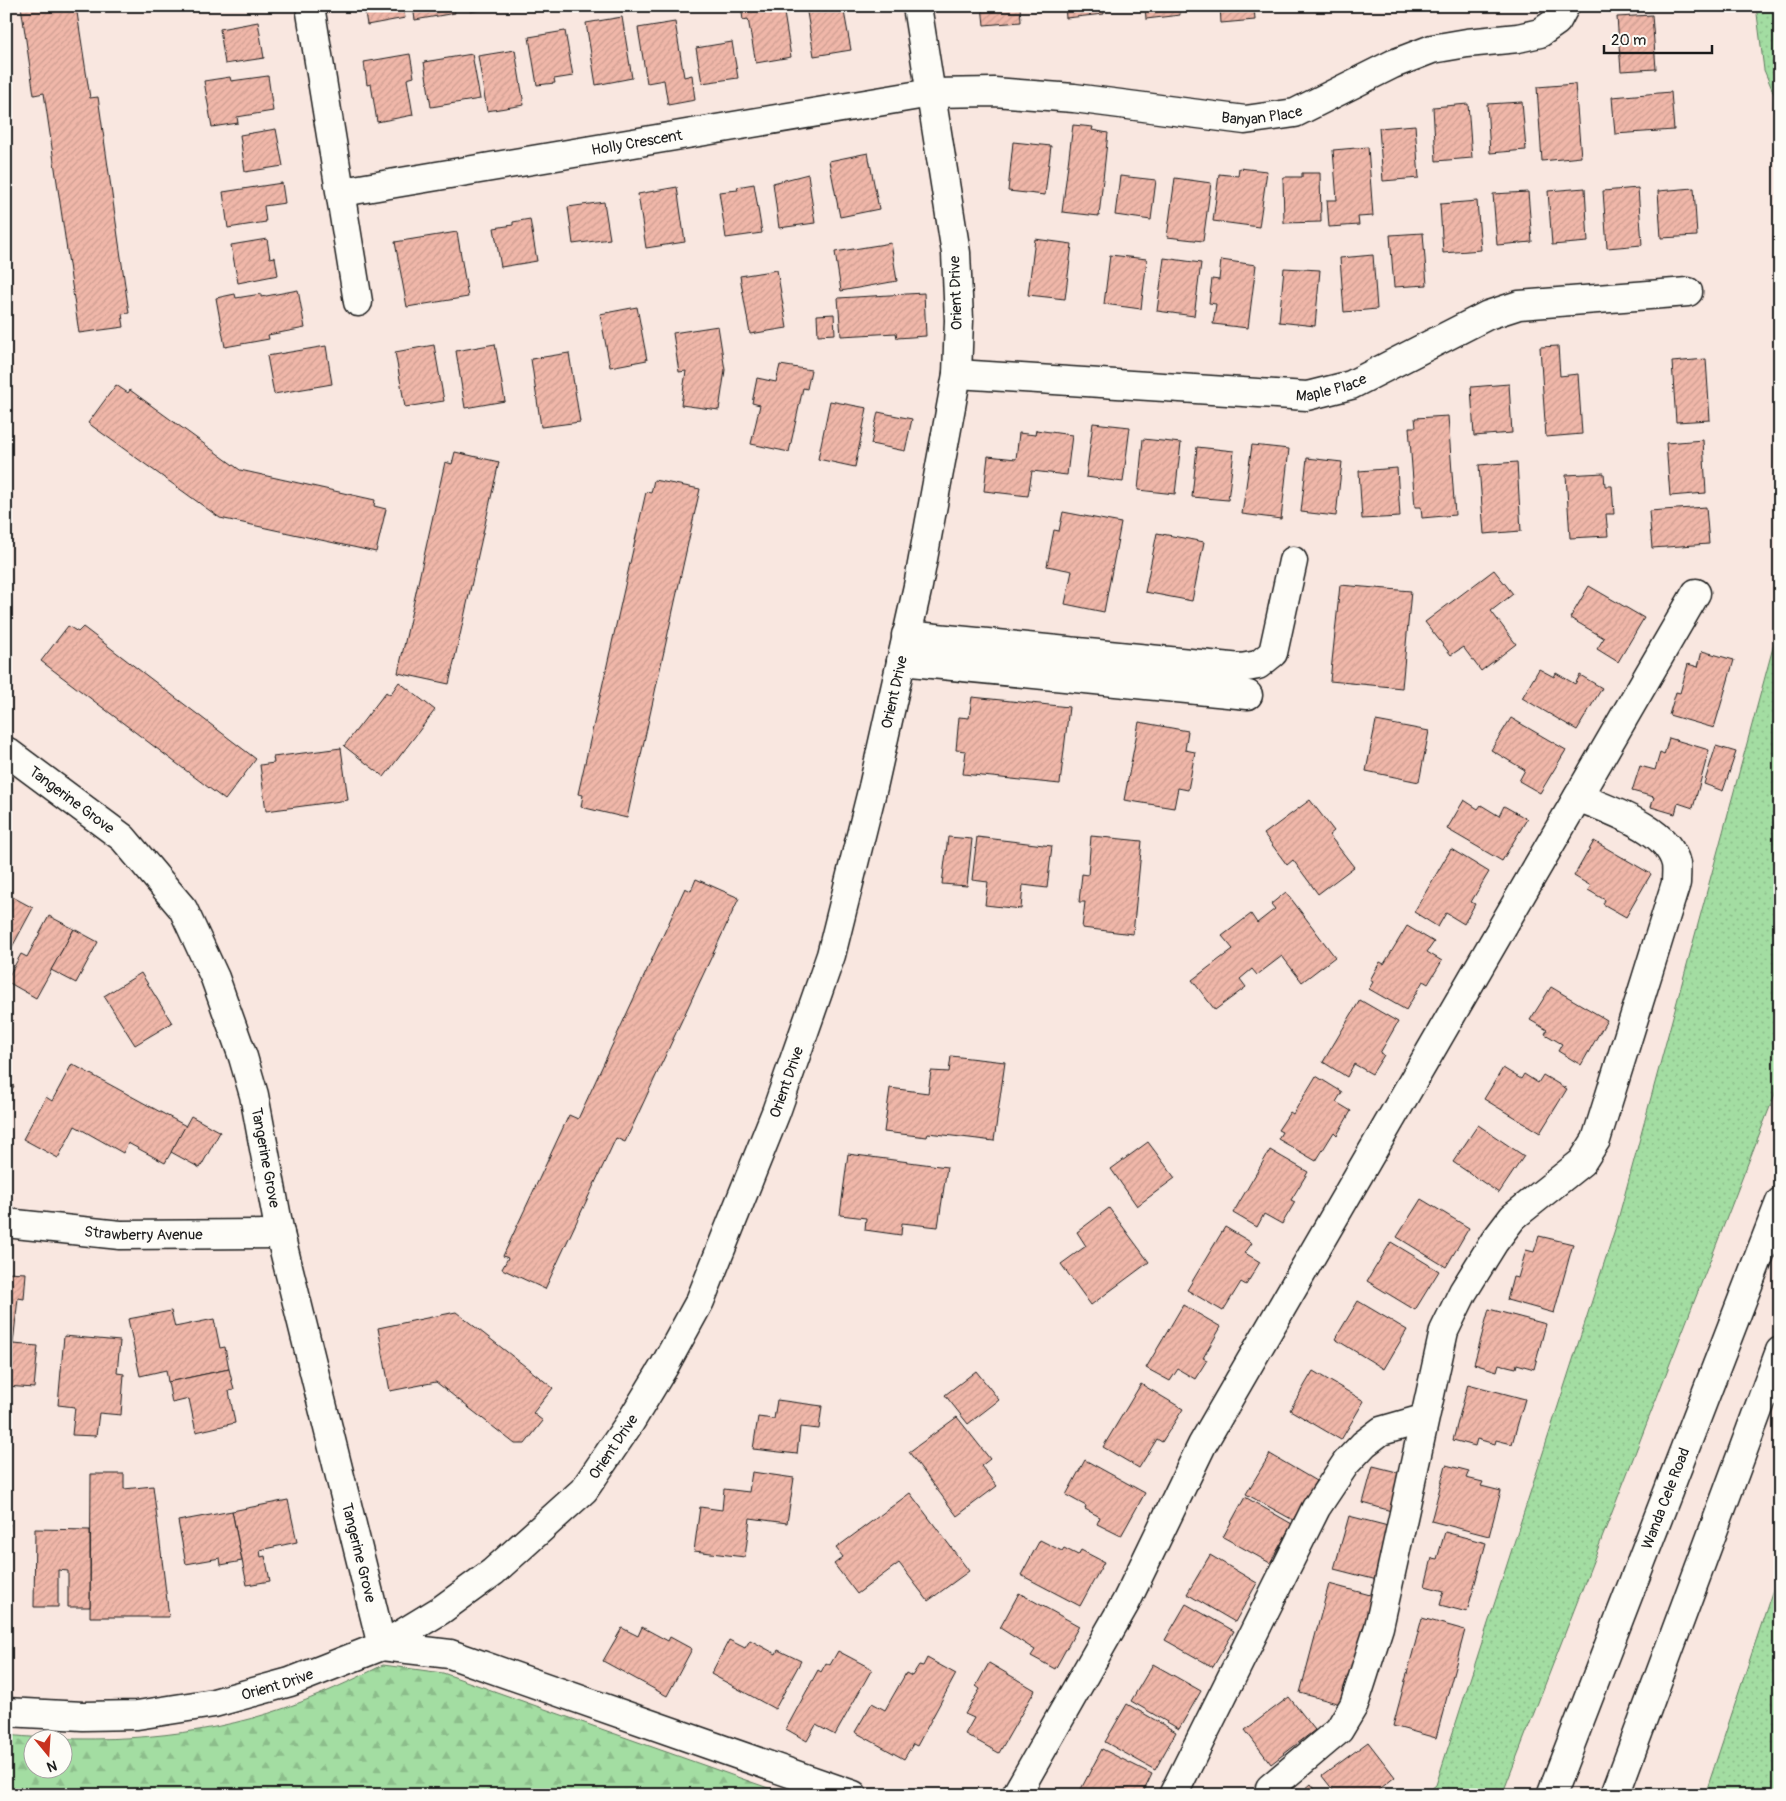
<svg xmlns="http://www.w3.org/2000/svg" width="1786" height="1801" viewBox="0 0 1786 1801" font-family="Pangolin,sans-serif">
  <style>
    .grass { fill: url(#grass-dots); stroke: #607c5f }
    .forest { fill: url(#forest-firs); stroke: #607c5f; fill-rule: evenodd }
    .building { fill: url(#building-hatch); stroke: #1c1c1c }
    .lines { fill: none; stroke-linecap: round; stroke-linejoin: round }
    .street-casing { stroke: #1c1c1c; stroke-width: 31 }
    .secondary-casing { stroke: #1c1c1c; stroke-width: 31 }
    .street { stroke: #fdfcf7; stroke-width: 28 }
    .secondary { stroke: #fdfcf7; stroke-width: 28 }
    .labels { text-anchor: middle; dominant-baseline: central; stroke-width: 4.5; stroke-linejoin: round; paint-order: stroke }
    .street-label { font-size: 15px; fill: #1c1c1c; stroke: #fdfcf7 }
  </style>
  <defs>
    <pattern id="grass-dots" width="8" height="8" patternUnits="userSpaceOnUse" patternTransform="scale(1.25)"><rect width="8" height="8" fill="#a3dda2"/><path d="M2 2h.1M6 6h.1" fill="none" stroke="#8cbd8b" stroke-width="1.8" stroke-linecap="round"/></pattern>
    <pattern id="forest-firs" width="22" height="20" patternUnits="userSpaceOnUse" patternTransform="scale(1.25)"><rect width="22" height="20" fill="#a3dda2"/><path d="M5 1l3.5 6h-7zM16 11l3.5 6h-7z" fill="#8cbd8b"/></pattern>
    <pattern id="building-hatch" width="6" height="6" patternUnits="userSpaceOnUse" patternTransform="scale(1.25)"><rect width="6" height="6" fill="#f0b7a9"/><path d="M-1 1l2-2M0 6l6-6M5 7l2-2" fill="none" stroke="#cd9d91"/></pattern>
  </defs>
  <rect width="100%" height="100%" fill="#f9e7e0"/>
  <filter id="ink" filterUnits="userSpaceOnUse"><feTurbulence type="fractalNoise" baseFrequency=".02" numOctaves="2"/><feDisplacementMap in="SourceGraphic" scale="10" xChannelSelector="R" yChannelSelector="G"/><feConvolveMatrix kernelMatrix="1 2 1 2 8 2 1 2 1" color-interpolation-filters="sRGB"/></filter>
  <g filter="url(#ink)">
    <g class="grass">
      <polygon points="1756,6 1780,6 1780,108 1764,70"/>
      <polygon points="1780,614 1780,1081 1502,1795 1424,1795 1436,1785 1617,1223 1775,640"/>
      <polygon points="1780,1568 1780,1795 1705,1795"/>
    </g>
    <path class="forest" d="M383,1665L443,1673L788,1795H6V1735C100,1744 196,1739 285,1708C319,1696 351,1681 383,1665ZM32,1738H62V1768H32Z"/>
    <g class="building">
      <polygon points="21,6 76,6 90,98 98,97 129,313 122,314 124,327 79,333 44,93 34,95"/>
      <polygon points="364,6 403,6 405,18 367,25"/>
      <polygon points="413,6 454,6 455,13 415,20"/>
      <polygon points="469,6 502,6 470,12"/>
      <polygon points="741,6 789,6 790,13 784,13 791,57 756,63 748,19 743,20"/>
      <polygon points="806,6 843,6 851,50 814,56"/>
      <polygon points="982,6 1020,6 1021,22 984,25"/>
      <polygon points="1065,6 1103,6 1104,14 1066,18"/>
      <polygon points="1145,6 1179,6 1180,15 1146,19"/>
      <polygon points="1220,6 1254,6 1255,20 1221,23"/>
      <polygon points="1652,15 1656,69 1621,71 1617,17"/>
      <polygon points="622,17 632,78 596,85 586,23"/>
      <polygon points="258,22 264,58 225,64 220,29"/>
      <polygon points="675,22 684,77 692,75 695,100 668,105 664,80 647,83 638,28"/>
      <polygon points="565,31 573,76 554,79 555,83 537,85 529,37"/>
      <polygon points="732,42 738,78 702,83 696,48"/>
      <polygon points="515,50 524,105 487,111 478,56"/>
      <polygon points="410,54 414,77 407,79 413,115 377,122 371,84 367,85 364,62"/>
      <polygon points="472,54 480,99 431,107 424,62"/>
      <polygon points="268,76 273,111 237,117 238,123 212,127 204,81 230,77 231,81"/>
      <polygon points="1575,84 1581,157 1542,161 1537,87"/>
      <polygon points="1671,92 1674,130 1615,134 1612,97"/>
      <polygon points="1522,102 1526,150 1490,153 1487,104"/>
      <polygon points="1468,104 1472,158 1436,161 1433,107"/>
      <polygon points="1073,125 1093,127 1092,130 1108,133 1099,216 1062,212"/>
      <polygon points="1415,125 1419,178 1383,181 1379,128"/>
      <polygon points="276,129 283,166 245,172 240,135"/>
      <polygon points="1013,142 1051,146 1045,195 1008,191"/>
      <polygon points="1368,147 1373,216 1358,217 1359,225 1329,227 1327,200 1337,200 1333,150"/>
      <polygon points="868,153 879,209 840,217 829,161"/>
      <polygon points="1239,168 1267,171 1259,227 1213,221 1219,174 1238,176"/>
      <polygon points="1302,173 1320,173 1321,222 1284,223 1283,177 1302,177"/>
      <polygon points="808,174 815,223 779,228 773,183"/>
      <polygon points="1120,176 1156,180 1151,220 1115,215"/>
      <polygon points="1175,178 1211,183 1203,241 1167,237"/>
      <polygon points="282,183 285,203 264,206 266,222 228,228 223,192"/>
      <polygon points="754,184 762,233 726,238 719,192 738,190 737,187"/>
      <polygon points="677,187 685,242 646,248 638,194"/>
      <polygon points="1585,188 1588,242 1552,245 1548,191"/>
      <polygon points="1638,188 1642,245 1607,248 1603,191"/>
      <polygon points="1694,188 1697,236 1661,238 1658,191"/>
      <polygon points="1528,192 1532,242 1497,245 1493,194"/>
      <polygon points="1477,201 1481,250 1443,253 1440,204"/>
      <polygon points="604,202 610,239 573,244 568,207"/>
      <polygon points="530,219 537,261 501,267 494,228 513,225 513,222"/>
      <polygon points="457,232 468,297 407,307 395,242"/>
      <polygon points="1423,233 1427,285 1394,287 1390,235"/>
      <polygon points="267,239 270,258 275,257 278,275 238,283 231,245"/>
      <polygon points="1035,239 1072,244 1065,299 1028,295"/>
      <polygon points="891,243 897,281 841,291 835,252"/>
      <polygon points="1110,255 1147,259 1141,309 1104,304"/>
      <polygon points="1373,255 1377,309 1344,312 1340,258"/>
      <polygon points="1164,258 1201,263 1194,316 1157,311"/>
      <polygon points="1221,260 1256,265 1248,328 1213,324 1216,304 1209,303 1212,279 1219,280"/>
      <polygon points="1284,268 1320,270 1315,326 1279,322"/>
      <polygon points="777,270 787,328 750,334 740,276"/>
      <polygon points="298,290 305,328 268,335 269,339 225,347 216,298 235,294 236,298 261,294 261,297"/>
      <polygon points="924,293 926,336 897,338 896,333 841,336 838,298"/>
      <polygon points="637,307 647,360 610,367 600,314"/>
      <polygon points="834,314 835,334 818,335 817,315"/>
      <polygon points="718,326 725,370 719,410 681,405 686,371 679,372 673,333"/>
      <polygon points="495,344 505,401 465,408 456,351"/>
      <polygon points="434,345 444,401 405,407 395,352"/>
      <polygon points="326,346 332,384 274,394 267,356"/>
      <polygon points="1558,346 1560,376 1578,374 1582,434 1546,437 1540,347"/>
      <polygon points="569,353 580,422 541,427 531,359"/>
      <polygon points="1706,359 1710,420 1676,422 1672,362"/>
      <polygon points="780,365 811,370 807,389 803,388 789,452 751,444 760,405 752,403 757,378 776,382"/>
      <polygon points="1509,384 1512,433 1474,436 1471,387"/>
      <polygon points="116,385 128,393 130,390 240,470 375,500 374,506 386,509 376,552 220,518 88,423"/>
      <polygon points="830,401 867,408 855,467 818,459"/>
      <polygon points="878,412 912,419 905,451 871,444"/>
      <polygon points="1448,416 1455,515 1422,518 1421,507 1415,507 1409,427 1416,427 1415,418"/>
      <polygon points="1093,423 1130,427 1123,482 1086,477"/>
      <polygon points="1036,430 1072,435 1067,475 1032,471 1028,496 984,491 988,456 1016,459 1019,433 1035,435"/>
      <polygon points="1143,439 1181,443 1175,494 1138,490"/>
      <polygon points="1703,440 1706,493 1670,496 1666,443"/>
      <polygon points="1252,445 1289,449 1281,519 1242,514"/>
      <polygon points="1197,447 1234,451 1228,500 1192,497"/>
      <polygon points="455,452 499,462 449,684 398,673 445,462 452,464"/>
      <polygon points="1307,458 1342,462 1336,516 1301,512"/>
      <polygon points="1517,462 1521,531 1484,534 1479,465"/>
      <polygon points="1397,468 1400,517 1362,519 1359,471"/>
      <polygon points="1604,473 1605,486 1612,486 1614,514 1606,514 1608,536 1570,538 1566,475"/>
      <polygon points="654,480 700,489 627,818 581,807 583,795 578,794 646,492 651,493"/>
      <polygon points="1706,507 1709,544 1652,548 1649,511"/>
      <polygon points="1063,512 1121,523 1104,612 1065,604 1072,571 1047,566 1054,530 1059,531"/>
      <polygon points="1157,533 1204,542 1192,601 1145,592"/>
      <polygon points="1494,570 1513,594 1491,611 1516,644 1481,671 1463,647 1451,655 1425,622"/>
      <polygon points="1340,585 1411,591 1402,688 1330,681"/>
      <polygon points="1589,586 1644,618 1618,662 1597,649 1604,638 1570,618"/>
      <polygon points="68,626 78,632 83,627 256,759 225,800 41,661"/>
      <polygon points="1702,651 1734,660 1714,728 1669,715 1676,692 1680,693 1688,664 1698,667"/>
      <polygon points="1539,669 1554,677 1556,673 1575,684 1580,675 1602,688 1577,730 1522,698"/>
      <polygon points="399,682 435,710 384,777 344,746 386,692 390,695"/>
      <polygon points="972,697 1069,707 1060,784 963,774 966,751 956,750 959,717 969,718"/>
      <polygon points="1511,718 1566,750 1540,793 1519,781 1525,770 1491,750"/>
      <polygon points="1376,721 1429,731 1419,782 1366,771"/>
      <polygon points="1139,722 1188,731 1185,750 1195,752 1188,790 1178,788 1174,808 1124,800"/>
      <polygon points="1669,738 1709,750 1693,808 1678,803 1675,814 1651,807 1654,797 1632,791 1640,766 1655,770 1660,753 1664,755"/>
      <polygon points="1716,746 1736,752 1723,791 1704,784"/>
      <polygon points="341,748 348,800 266,811 260,765 274,763 273,757"/>
      <polygon points="1310,800 1334,831 1329,835 1354,867 1318,894 1293,860 1287,865 1264,834"/>
      <polygon points="1464,800 1478,809 1481,805 1499,816 1504,806 1527,819 1502,861 1447,829"/>
      <polygon points="1091,836 1142,841 1133,934 1082,928 1085,902 1079,902 1082,874 1088,875"/>
      <polygon points="948,837 972,839 967,886 942,884"/>
      <polygon points="977,837 1052,846 1047,888 1023,885 1021,909 985,905 988,882 972,880"/>
      <polygon points="1594,841 1651,874 1626,917 1603,904 1605,900 1588,890 1591,886 1574,876"/>
      <polygon points="1451,849 1489,872 1471,902 1475,904 1464,924 1446,913 1438,927 1414,912"/>
      <polygon points="696,879 739,898 625,1142 616,1138 545,1289 502,1269 508,1258 503,1256 569,1115 578,1119 685,888 691,891"/>
      <polygon points="1286,892 1335,957 1302,982 1282,956 1257,975 1252,969 1240,979 1246,987 1215,1010 1192,980 1233,949 1222,936 1251,914 1257,923 1275,909 1271,904"/>
      <polygon points="9,895 33,908 11,949 6,947 6,901"/>
      <polygon points="49,916 74,929 36,998 6,981 21,954 27,957"/>
      <polygon points="1407,926 1434,942 1427,952 1442,961 1428,984 1423,981 1406,1010 1369,989 1373,982 1370,980 1380,962 1384,964"/>
      <polygon points="74,929 98,942 76,983 51,970"/>
      <polygon points="141,973 172,1023 135,1045 104,996"/>
      <polygon points="1551,987 1607,1020 1581,1065 1558,1051 1562,1044 1545,1034 1547,1030 1530,1020"/>
      <polygon points="1360,1000 1398,1022 1380,1053 1384,1055 1372,1074 1354,1064 1347,1077 1323,1062"/>
      <polygon points="951,1056 1005,1062 994,1141 928,1133 927,1137 884,1132 890,1088 928,1093 931,1071 949,1072"/>
      <polygon points="72,1064 186,1126 165,1163 128,1143 123,1153 75,1126 58,1158 23,1139 46,1097 52,1101"/>
      <polygon points="1503,1068 1521,1079 1524,1074 1538,1083 1543,1075 1567,1089 1540,1133 1484,1099"/>
      <polygon points="1316,1076 1342,1092 1336,1102 1351,1111 1337,1135 1334,1132 1316,1161 1278,1139 1282,1132 1278,1130 1290,1112 1293,1114"/>
      <polygon points="6,1082 14,1086 6,1100"/>
      <polygon points="191,1116 220,1132 200,1168 171,1152"/>
      <polygon points="1478,1125 1524,1156 1499,1193 1453,1162"/>
      <polygon points="1148,1142 1175,1178 1137,1206 1111,1169"/>
      <polygon points="1270,1150 1308,1172 1291,1200 1295,1202 1282,1224 1264,1214 1257,1227 1233,1213"/>
      <polygon points="848,1154 947,1167 938,1227 902,1223 901,1235 865,1230 866,1218 840,1215"/>
      <polygon points="1421,1199 1469,1228 1446,1267 1397,1237"/>
      <polygon points="1109,1208 1149,1262 1091,1305 1061,1264 1086,1246 1077,1232"/>
      <polygon points="1225,1227 1252,1243 1245,1253 1260,1262 1246,1285 1241,1282 1223,1311 1187,1290"/>
      <polygon points="1539,1236 1573,1244 1554,1313 1507,1300 1513,1277 1518,1278 1526,1250 1534,1252"/>
      <polygon points="1391,1242 1439,1271 1415,1310 1367,1281"/>
      <polygon points="6,1272 26,1273 24,1299 18,1298 13,1344 38,1346 34,1388 6,1386"/>
      <polygon points="1358,1301 1407,1330 1384,1369 1335,1339"/>
      <polygon points="1183,1305 1221,1327 1203,1358 1207,1360 1195,1379 1178,1369 1170,1381 1146,1368"/>
      <polygon points="1489,1309 1546,1324 1534,1369 1517,1364 1516,1368 1499,1364 1497,1371 1474,1364"/>
      <polygon points="171,1311 175,1327 214,1319 220,1348 225,1347 229,1369 168,1382 166,1370 140,1376 128,1319"/>
      <polygon points="456,1312 553,1388 533,1413 543,1421 525,1444 515,1444 436,1382 390,1391 378,1328"/>
      <polygon points="64,1336 120,1341 117,1373 124,1374 121,1415 99,1413 96,1436 72,1435 75,1407 58,1405"/>
      <polygon points="229,1369 234,1390 229,1391 235,1423 196,1432 189,1399 172,1403 168,1382"/>
      <polygon points="976,1371 999,1400 968,1424 945,1395"/>
      <polygon points="1313,1371 1364,1401 1341,1440 1290,1410"/>
      <polygon points="1141,1384 1183,1409 1162,1442 1157,1439 1139,1468 1103,1447"/>
      <polygon points="1468,1384 1525,1399 1512,1444 1496,1440 1495,1444 1477,1439 1475,1446 1453,1440"/>
      <polygon points="777,1400 822,1406 819,1429 800,1427 797,1454 753,1449 758,1417 774,1419"/>
      <polygon points="957,1417 990,1459 981,1466 997,1486 957,1516 909,1452"/>
      <polygon points="1270,1454 1316,1481 1293,1520 1246,1494"/>
      <polygon points="1085,1460 1145,1493 1121,1536 1097,1524 1100,1517 1085,1509 1086,1506 1066,1495"/>
      <polygon points="1446,1465 1469,1471 1466,1478 1483,1482 1481,1486 1501,1491 1489,1536 1431,1521"/>
      <polygon points="1373,1466 1405,1474 1395,1512 1363,1503"/>
      <polygon points="752,1472 794,1478 787,1523 750,1518 745,1557 694,1551 700,1507 722,1510 724,1489 749,1492"/>
      <polygon points="91,1474 124,1474 124,1489 153,1486 169,1617 90,1617"/>
      <polygon points="910,1493 969,1571 928,1601 899,1563 857,1594 834,1564 843,1557 836,1548"/>
      <polygon points="1245,1497 1292,1524 1270,1563 1223,1537"/>
      <polygon points="288,1500 297,1542 260,1550 261,1557 265,1556 270,1581 247,1585 232,1511"/>
      <polygon points="232,1511 242,1561 221,1565 220,1558 186,1564 178,1521"/>
      <polygon points="1349,1516 1392,1527 1377,1580 1334,1569"/>
      <polygon points="6,1524 10,1524 6,1548"/>
      <polygon points="35,1529 90,1530 90,1607 68,1607 68,1571 58,1570 58,1607 34,1607"/>
      <polygon points="1445,1532 1486,1543 1467,1612 1440,1605 1444,1591 1425,1586 1432,1558 1437,1559"/>
      <polygon points="1040,1540 1062,1551 1064,1548 1078,1555 1081,1550 1104,1562 1080,1606 1021,1575"/>
      <polygon points="1210,1555 1257,1583 1235,1622 1187,1594"/>
      <polygon points="1329,1584 1374,1596 1344,1705 1300,1693"/>
      <polygon points="1019,1593 1079,1626 1055,1669 1031,1656 1035,1650 1000,1628"/>
      <polygon points="1186,1604 1234,1631 1213,1667 1165,1640"/>
      <polygon points="1422,1618 1465,1630 1436,1738 1393,1726"/>
      <polygon points="642,1627 668,1641 670,1637 692,1649 667,1696 603,1661 622,1628 638,1636"/>
      <polygon points="729,1640 745,1648 750,1640 776,1654 778,1650 801,1661 775,1709 711,1674"/>
      <polygon points="838,1651 872,1669 835,1735 816,1725 807,1741 786,1729 818,1670 821,1672 826,1663 830,1665"/>
      <polygon points="927,1658 956,1674 917,1746 913,1744 904,1759 855,1732 872,1703 885,1710 906,1673 912,1676 919,1665 923,1666"/>
      <polygon points="989,1663 1035,1690 999,1753 965,1734 974,1718 965,1714 980,1689 976,1686"/>
      <polygon points="1153,1664 1201,1691 1179,1729 1131,1701"/>
      <polygon points="1289,1697 1315,1730 1271,1764 1245,1730"/>
      <polygon points="1127,1704 1176,1732 1155,1770 1105,1742"/>
      <polygon points="1368,1742 1395,1777 1372,1795 1337,1795 1322,1776"/>
      <polygon points="1102,1749 1152,1774 1142,1795 1092,1795 1081,1789"/>
      <polygon points="1311,1784 1319,1795 1298,1795"/>
    </g>
    <g class="lines">
      <g class="street-casing">
        <g id="street">
          <polyline points="310,6 358,302"/>
          <path id="s1" d="M342,192L931,93L994,92L1074,98L1245,120L1295,113L1393,64L1432,49L1467,43L1518,38L1540,33L1557,21L1565,6"/>
          <path id="s2" d="M957,374L1307,396L1351,385L1488,315L1519,305L1688,292"/>
          <polyline points="906,635 1241,668 1258,665 1273,653 1293,561"/>
          <polyline points="901,661 1248,695"/>
          <path id="s3" d="M6,751L123,838L183,909L215,978L243,1057L254,1095L280,1234L382,1646L450,1654L853,1795"/>
          <path id="s4" d="M6,1223L120,1235L280,1234"/>
          <path id="s5" d="M6,1712L83,1716L137,1715L214,1703L290,1682L382,1646L441,1610L493,1572L584,1490L631,1421L665,1365L700,1301L776,1112L831,955L873,787L918,586L957,374L959,320L956,253L917,6"/>
          <path d="M1270,1788L1339,1730L1354,1705L1379,1627L1444,1331L1463,1292L1494,1242L1513,1217L1582,1162L1596,1140L1676,883C1676,877 1677,870 1676,864C1668,828 1608,810 1578,797"/>
          <polyline points="1016,1795 1126,1602 1202,1445 1696,593"/>
          <polyline points="1173,1795 1316,1508 1346,1463 1364,1444 1381,1431 1423,1419"/>
        </g>
      </g>
      <g class="secondary-casing">
        <g id="secondary">
          <path id="s6" d="M1551,1795L1780,1202"/>
          <polyline points="1615,1795 1780,1351"/>
        </g>
      </g>
      <use href="#street" class="street"/>
      <use href="#secondary" class="secondary"/>
    </g>
  </g>
  <g class="labels">
    <g class="street-label">
      <text stroke="none"><textPath href="#s1" startOffset="930">Banyan Place</textPath></text>
      <text stroke="none"><textPath href="#s1" startOffset="299">Holly Crescent</textPath></text>
      <text transform="translate(956 293) rotate(-92)">Orient Drive</text>
      <text stroke="none"><textPath href="#s2" startOffset="376">Maple Place</textPath></text>
      <text stroke="none"><textPath href="#s5" startOffset="1505">Orient Drive</textPath></text>
      <text stroke="none"><textPath href="#s3" startOffset="82">Tangerine Grove</textPath></text>
      <text stroke="none"><textPath href="#s5" startOffset="1100">Orient Drive</textPath></text>
      <text stroke="none"><textPath href="#s3" startOffset="502">Tangerine Grove</textPath></text>
      <text stroke="none"><textPath href="#s4" startOffset="138">Strawberry Avenue</textPath></text>
      <text stroke="none"><textPath href="#s5" startOffset="695">Orient Drive</textPath></text>
      <text stroke="none"><textPath href="#s6" startOffset="318">Wanda Cele Road</textPath></text>
      <text stroke="none"><textPath href="#s3" startOffset="908">Tangerine Grove</textPath></text>
      <text stroke="none"><textPath href="#s5" startOffset="275">Orient Drive</textPath></text>
    </g>
  </g>
  <rect width="1786" height="1801" fill="none" stroke="#fdfcf7" stroke-width="25"/>
  <rect x="12" y="12" width="1761" height="1776" fill="none" stroke="#1c1c1c" stroke-width="2" filter="url(#ink)"/>
  <g transform="translate(48 1754) rotate(162)"><circle r="24" fill="#fdfcf7" stroke="#a3a29f"/>
  <path d="M0-4L9 19L0 12L-9 19Z" fill="#c8321e"/>
  <text y="-8" font-size="14" font-weight="bold" text-anchor="middle" fill="#1c1c1c">N</text>
  </g>
  <path d="M1604 45v8h108v-8" fill="none" stroke="#1c1c1c" stroke-width="2.5"/>
  <text x="1611" y="45" font-size="15" fill="#1c1c1c" stroke="#fdfcf7" stroke-width="4" paint-order="stroke">20 m</text>
</svg>
